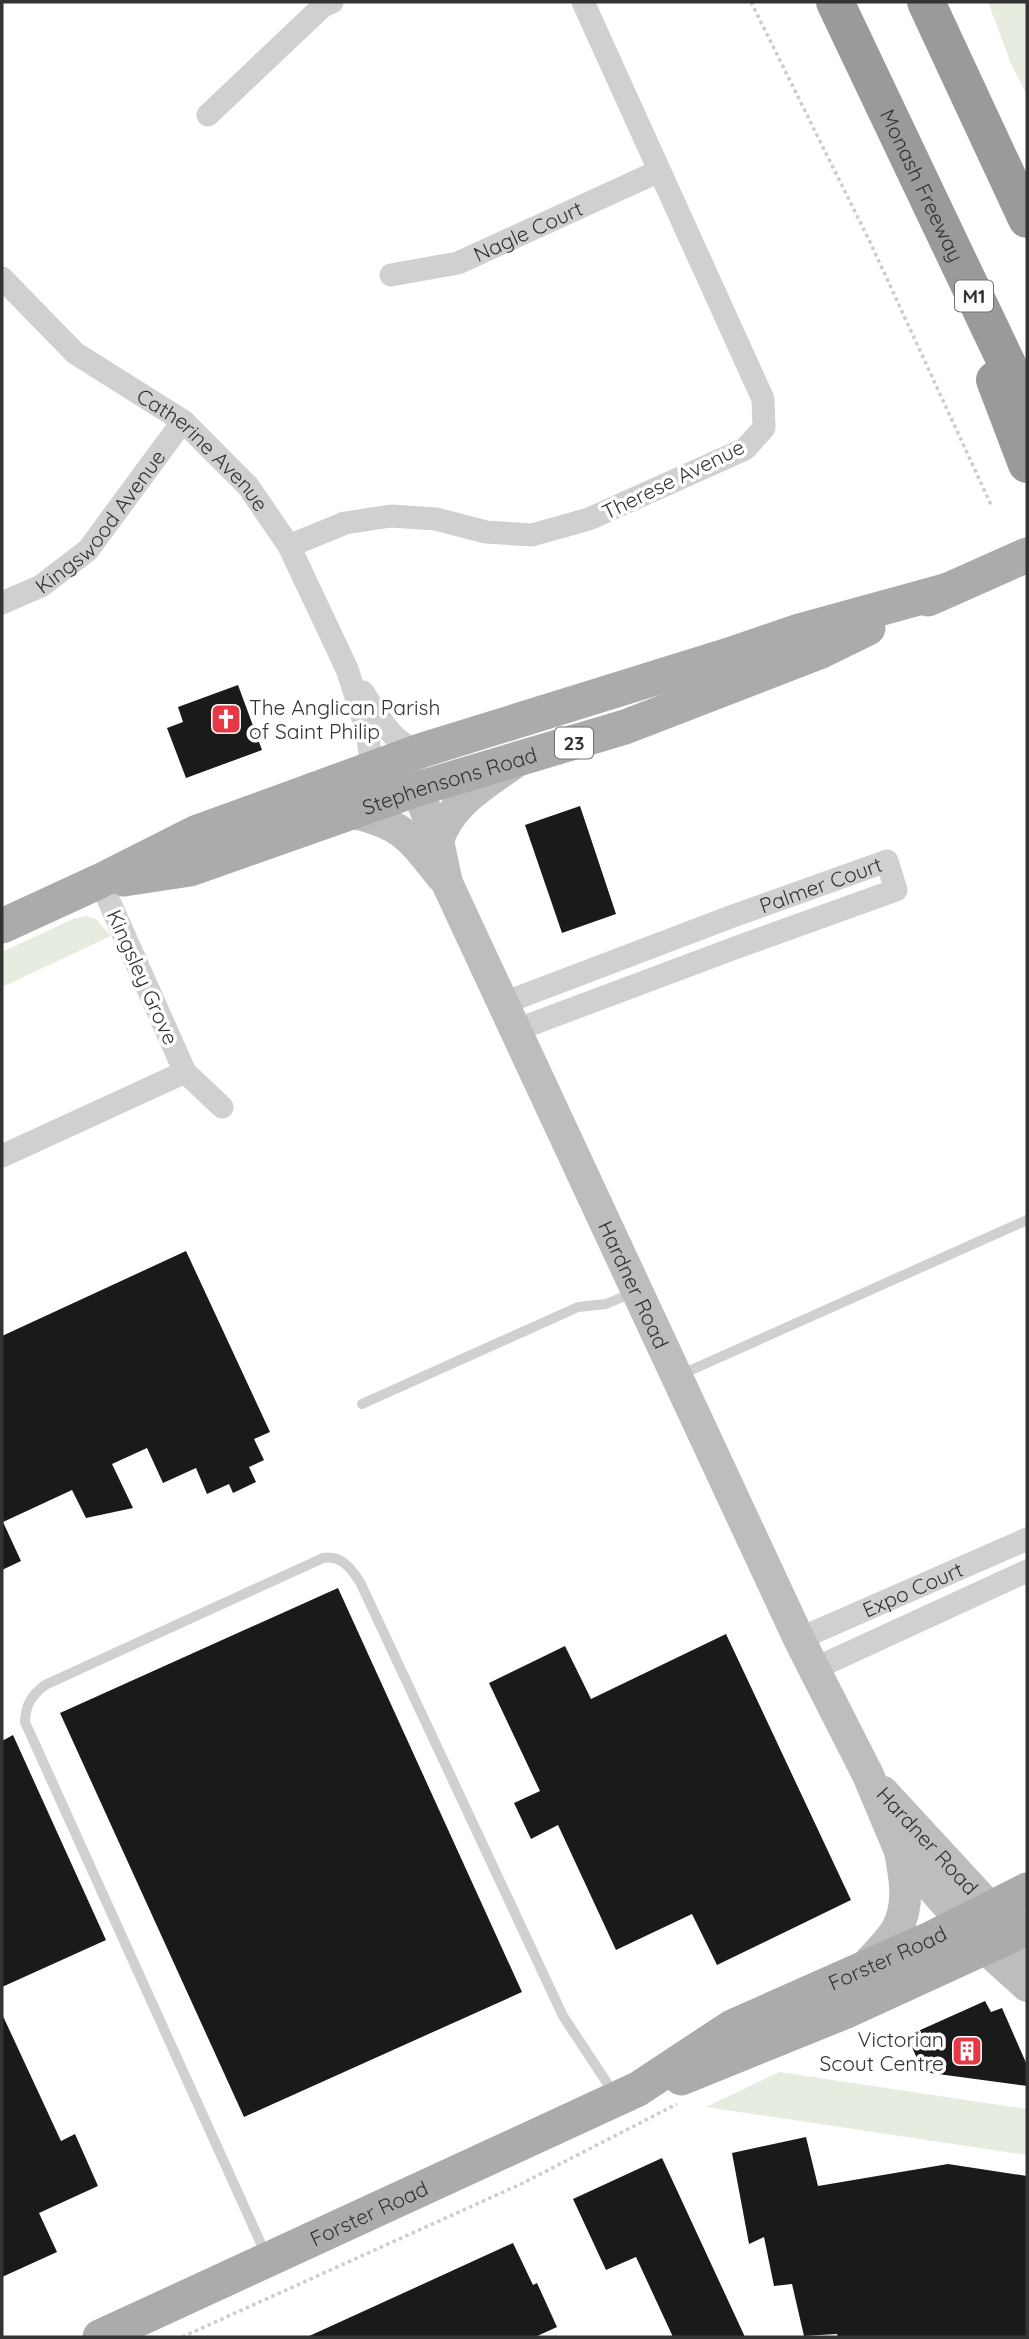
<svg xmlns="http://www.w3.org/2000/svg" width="1029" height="2339" viewBox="0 0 1029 2339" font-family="Quicksand,sans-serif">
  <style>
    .green { fill: #e6ecdf }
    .building { fill: #1a1a1a }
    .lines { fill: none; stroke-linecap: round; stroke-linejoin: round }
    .path { stroke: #cdcdcd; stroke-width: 3.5; stroke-dasharray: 3.5 3.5; stroke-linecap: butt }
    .lane { stroke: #d0d0d0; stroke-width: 10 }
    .street { stroke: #d0d0d0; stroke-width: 23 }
    .secondary { stroke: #bdbdbd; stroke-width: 32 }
    .primary { stroke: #ababab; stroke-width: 35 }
    .highway { stroke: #9a9a9a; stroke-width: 38 }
    .labels { text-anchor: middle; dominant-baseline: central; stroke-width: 7; stroke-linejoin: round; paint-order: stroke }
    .shield { fill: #fff; stroke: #707070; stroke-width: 2 }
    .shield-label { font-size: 19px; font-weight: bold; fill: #333 }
    .street-label { font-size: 21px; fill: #333; stroke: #fff }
    .poi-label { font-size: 21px; fill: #333; stroke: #fff; text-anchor: start }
  </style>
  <rect width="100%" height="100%" fill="#fff"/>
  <g class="green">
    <polygon points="988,2 1027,2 1027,95 1011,64"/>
    <polygon points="86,916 96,919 111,936 2,987 2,952 73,919"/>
    <polygon points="779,2072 1027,2109 1027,2155 706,2107"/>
  </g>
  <g class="building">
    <polygon points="238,685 262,750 186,778 167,728 183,722 178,707"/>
    <polygon points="580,806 616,914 562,933 525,825"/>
    <polygon points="186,1251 270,1432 254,1439 264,1460 249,1467 256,1482 233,1493 229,1484 207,1494 196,1468 163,1483 147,1448 112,1464 133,1508 86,1518 72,1490 3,1522 21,1561 2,1570 2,1336"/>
    <polygon points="338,1588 522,1992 244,2117 60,1713"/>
    <polygon points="726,1634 851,1900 717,1965 692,1914 616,1950 558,1825 531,1839 514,1803 540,1791 489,1683 565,1646 591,1699"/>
    <polygon points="13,1735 106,1940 2,1987 2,1741"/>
    <polygon points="985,2001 991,2012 1002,2008 1027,2065 1027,2086 923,2072 907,2036"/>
    <polygon points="2,2014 61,2141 75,2134 98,2186 39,2213 57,2252 2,2277"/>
    <polygon points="806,2137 818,2186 948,2164 1027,2176 1027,2337 838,2337 837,2334 804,2336 792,2284 774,2286 764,2237 749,2244 732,2153"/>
    <polygon points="662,2158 745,2337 673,2337 636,2257 606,2270 573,2199"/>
    <polygon points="513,2243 533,2285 537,2283 557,2327 535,2337 307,2337"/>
  </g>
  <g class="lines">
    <g class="path">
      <polyline points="751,2 870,242 992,507"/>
      <polyline points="182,2337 521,2184 677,2104"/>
    </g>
    <g class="lane">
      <polyline points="680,1375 1027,1220"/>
      <polyline points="362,1404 578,1307 606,1304 635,1292"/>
      <path d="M267,2257L25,1722C25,1705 32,1695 45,1685L323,1558C341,1555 351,1568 360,1582L563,2016L615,2095"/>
    </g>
    <g class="street">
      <polyline points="208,115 323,6 332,2"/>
      <path id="s1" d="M391,275L458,263L659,171"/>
      <path id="s2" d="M2,278L75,353L183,421L248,486L289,546L347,669L367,731L372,768"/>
      <polyline points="289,546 345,523 391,516 436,519 486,532 532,535 589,519 745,449 764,428 763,399 583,2"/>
      <path id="s3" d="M2,603L41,586L88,550L183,421"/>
      <path d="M363,692C376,712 395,750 423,750"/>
      <path id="s4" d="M504,1003L733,916L887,861L896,890L743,945L516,1030"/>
      <polyline points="185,1072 222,1107"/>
      <polyline points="2,1156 185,1072 100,881"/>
      <path id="s5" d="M799,1639L1027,1539"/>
      <polyline points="814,1669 1027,1571"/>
    </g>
    <g class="secondary">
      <path id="s6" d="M417,789L438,841L447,883L799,1639L868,1775L900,1851L985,1948L1027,1986"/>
      <path d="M351,812C404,825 409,836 442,877"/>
      <path d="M438,841C449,804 484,785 514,763"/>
      <path id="s7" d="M883,1792L1027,1948"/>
      <path d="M864,1968C874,1956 889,1943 897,1929C910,1904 905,1878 900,1851"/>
    </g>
    <g class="primary">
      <polyline points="928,599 1027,555"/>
      <path id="s8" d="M124,879L190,869L417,789L625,727L819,652L868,628"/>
      <polyline points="2,926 100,881 195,833 423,750 729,655 799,631 948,590"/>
      <polyline points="681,2078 844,2012 1027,1928"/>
      <path id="s9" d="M100,2337L638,2089L732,2027L928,1940L1027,1890"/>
    </g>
    <g class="highway">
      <path id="s10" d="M835,2L1027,406"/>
      <polyline points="926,2 1027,219"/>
      <polyline points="995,380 1027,464"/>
    </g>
  </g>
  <defs>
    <g id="church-square" transform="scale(1.575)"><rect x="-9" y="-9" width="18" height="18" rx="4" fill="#e63946" stroke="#fff"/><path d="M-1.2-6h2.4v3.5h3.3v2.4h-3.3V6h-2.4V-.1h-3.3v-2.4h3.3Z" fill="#fff"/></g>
    <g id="building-square" transform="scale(1.575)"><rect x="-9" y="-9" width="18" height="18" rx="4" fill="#e63946" stroke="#fff"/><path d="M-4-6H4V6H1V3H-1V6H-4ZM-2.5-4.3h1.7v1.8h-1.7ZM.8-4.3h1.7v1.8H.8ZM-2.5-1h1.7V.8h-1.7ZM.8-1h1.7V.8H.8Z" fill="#fff"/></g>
  </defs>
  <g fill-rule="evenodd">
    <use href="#church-square" x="226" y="719"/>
    <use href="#building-square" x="967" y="2051"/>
  </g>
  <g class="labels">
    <g class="shield">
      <rect x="955" y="280.5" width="38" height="31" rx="5"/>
      <rect x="555" y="727.5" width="38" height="31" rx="5"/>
    </g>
    <g class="shield-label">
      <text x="974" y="296">M1</text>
      <text x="574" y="743">23</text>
    </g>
    <g class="street-label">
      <text stroke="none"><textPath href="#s10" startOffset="203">Monash Freeway</textPath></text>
      <text stroke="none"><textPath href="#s1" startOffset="145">Nagle Court</textPath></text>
      <text stroke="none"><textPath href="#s2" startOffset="266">Catherine Avenue</textPath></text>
      <text transform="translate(673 479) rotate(-26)">Therese Avenue</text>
      <text stroke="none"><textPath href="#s3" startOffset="131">Kingswood Avenue</textPath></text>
      <text stroke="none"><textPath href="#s8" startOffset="341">Stephensons Road</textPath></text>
      <text stroke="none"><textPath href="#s4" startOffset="338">Palmer Court</textPath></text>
      <text transform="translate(143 977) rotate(66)">Kingsley Grove</text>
      <text stroke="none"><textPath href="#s6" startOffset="542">Hardner Road</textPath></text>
      <text stroke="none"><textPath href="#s5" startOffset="124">Expo Court</textPath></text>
      <text stroke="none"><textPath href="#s7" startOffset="66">Hardner Road</textPath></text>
      <text stroke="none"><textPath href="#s9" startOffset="875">Forster Road</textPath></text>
      <text stroke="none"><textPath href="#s9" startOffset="296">Forster Road</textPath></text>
    </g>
    <g class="poi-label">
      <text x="249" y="707">The Anglican Parish<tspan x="249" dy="24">of Saint Philip</tspan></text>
      <text x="944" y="2039" text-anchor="end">Victorian<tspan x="944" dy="24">Scout Centre</tspan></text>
    </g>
  </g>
  <rect width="1029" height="2339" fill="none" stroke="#333333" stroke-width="7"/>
</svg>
